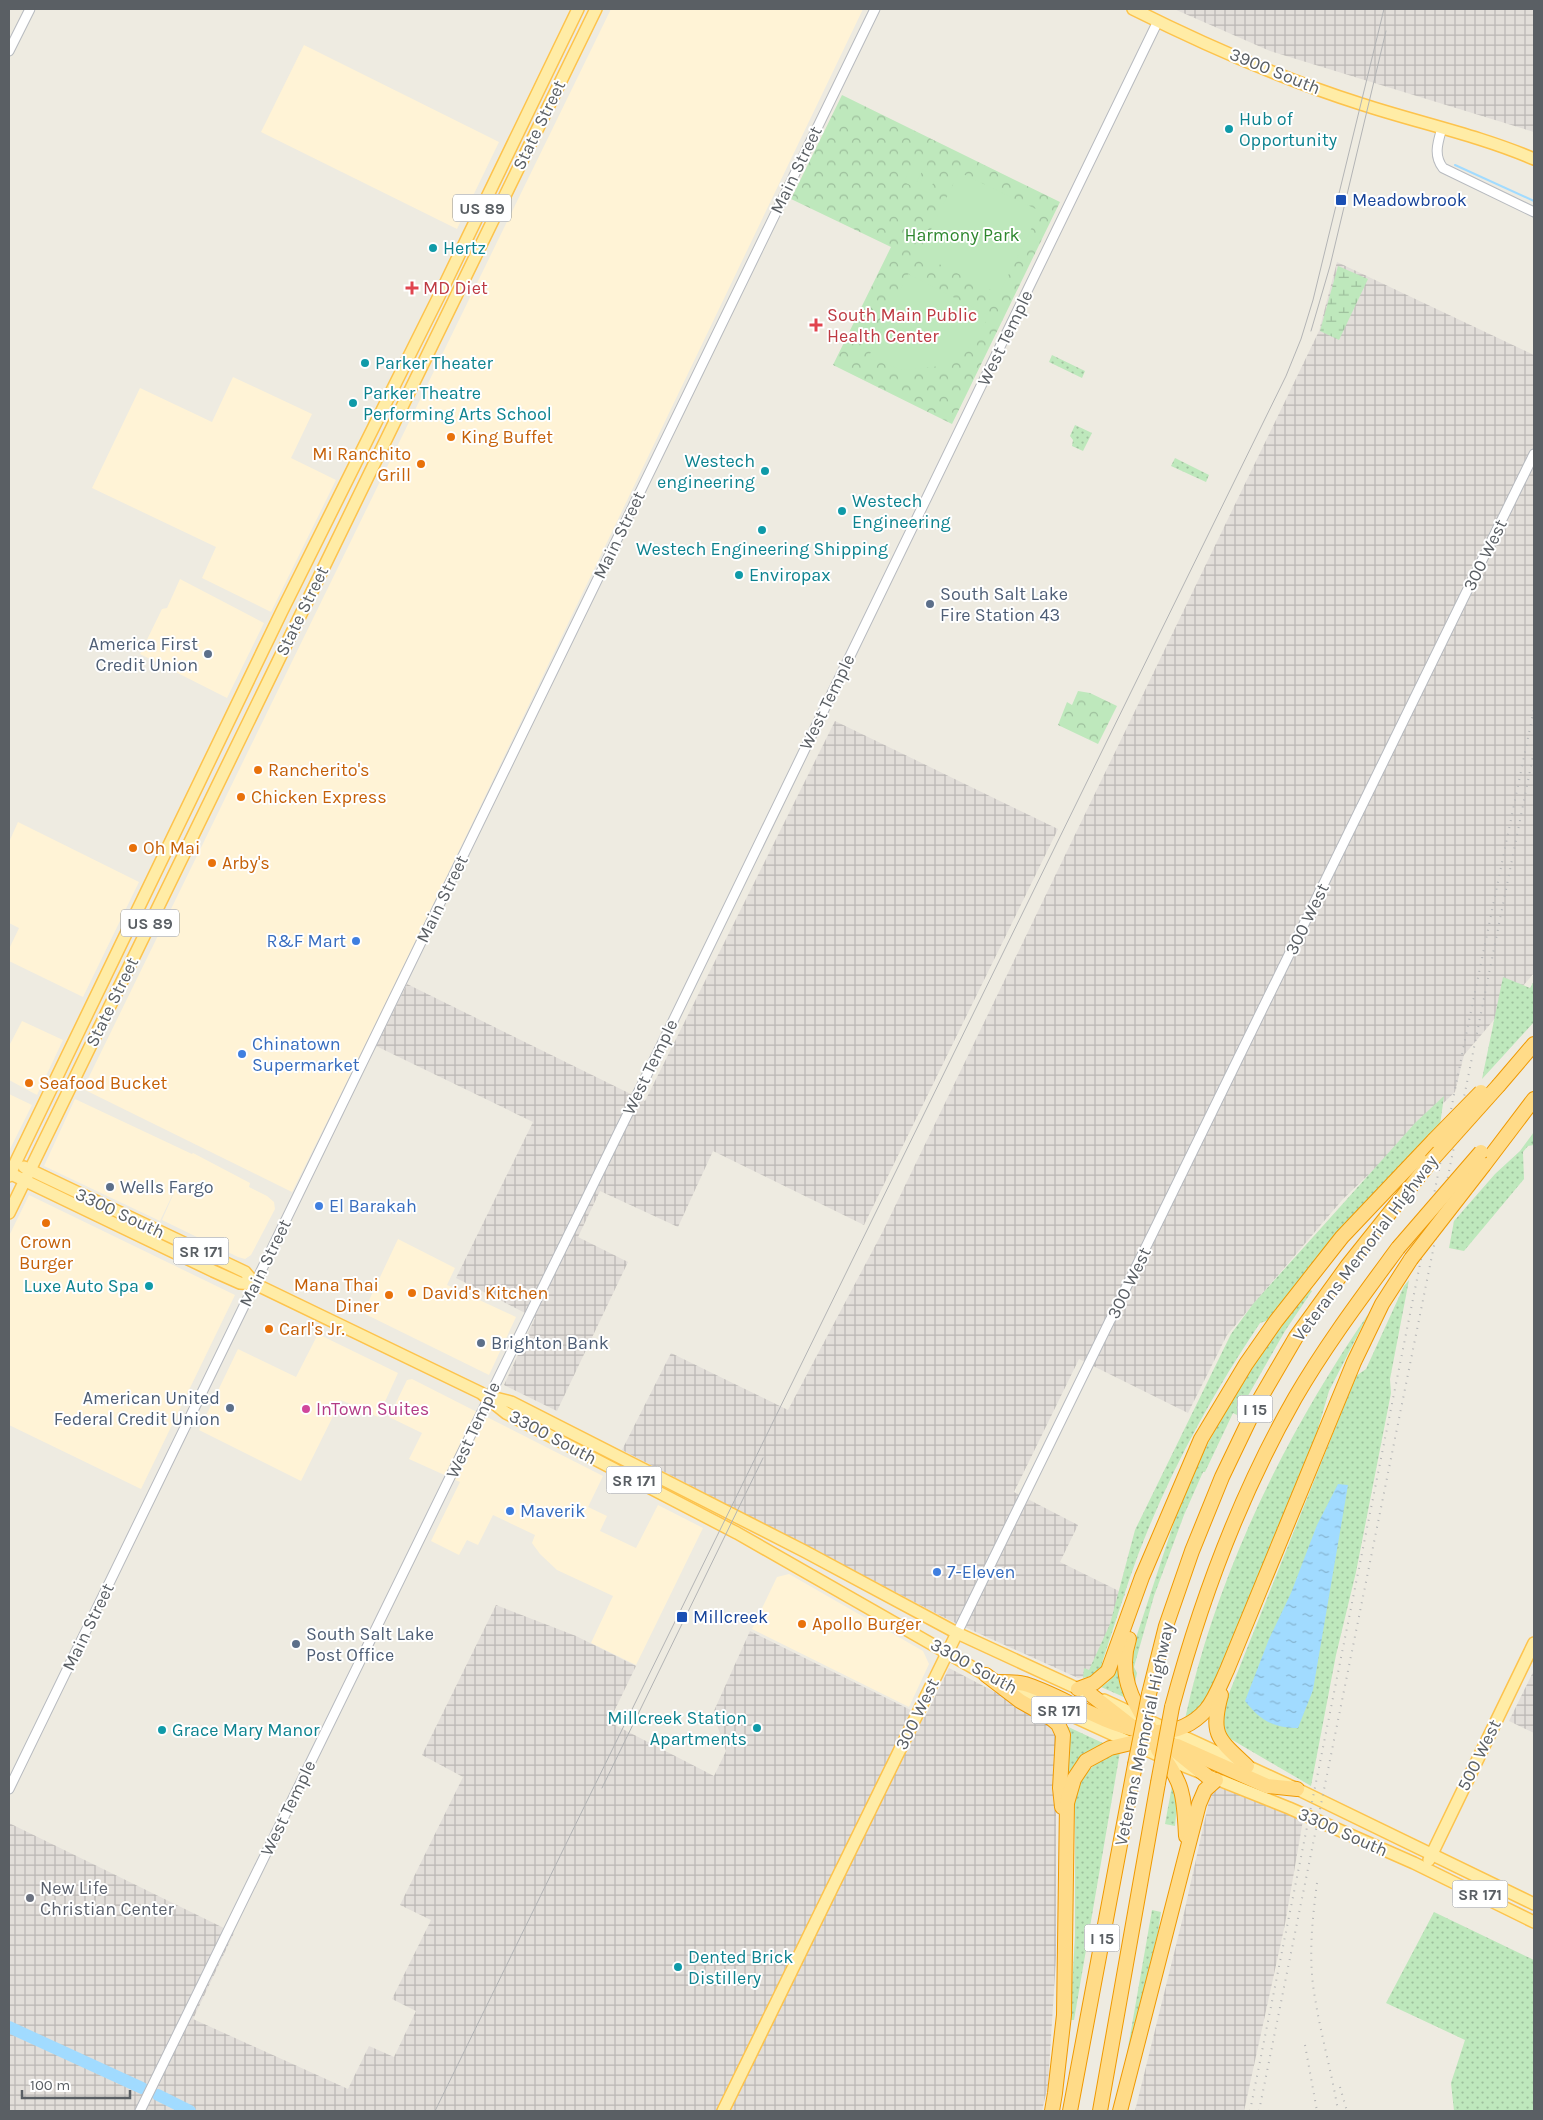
<svg xmlns="http://www.w3.org/2000/svg" width="1543" height="2120" viewBox="0 0 1543 2120" font-family="Karla,sans-serif">
  <style>
    .commercial { fill: #fff3d6 }
    .industrial { fill: url(#industrial-grid) }
    .grass { fill: url(#grass-dots) }
    .wetland { fill: url(#wetland-marsh) }
    .park { fill: url(#park-crowns) }
    .pitch { fill: #bee8bc }
    .water { fill: url(#water-ripples) }
    .lines { fill: none; stroke-linecap: round; stroke-linejoin: round }
    .stream { stroke: #a1dbff; stroke-width: 2 }
    .river { stroke: #a1dbff; stroke-width: 12 }
    .minor-casing { stroke: #b7babf; stroke-width: 11 }
    .major-casing { stroke: #fdc34c; stroke-width: 14 }
    .highway-casing { stroke: #f09900; stroke-width: 16 }
    .minor { stroke: #fff; stroke-width: 9 }
    .major { stroke: #ffeca6; stroke-width: 11 }
    .highway { stroke: #ffdb88; stroke-width: 14 }
    .tram { stroke: #b3b4b5; stroke-width: 1 }
    .rail { stroke: #b3b4b5; stroke-width: 2; stroke-dasharray: 1 6; stroke-linecap: butt }
    .highway-bridge-casing { stroke: #f09900; stroke-width: 16; stroke-linecap: butt }
    .highway-bridge { stroke: #ffdb88; stroke-width: 14 }
    .culture-dot { fill: #0f9aa8; stroke: #fff; stroke-width: 2 }
    .transit-dot { fill: #1a4fb4; stroke: #fff; stroke-width: 2 }
    .health-dot { fill: #e0444e; stroke: #fff; stroke-width: 2 }
    .food-dot { fill: #e8710a; stroke: #fff; stroke-width: 2 }
    .service-dot { fill: #5c6f8a; stroke: #fff; stroke-width: 2 }
    .shop-dot { fill: #3f7fe0; stroke: #fff; stroke-width: 2 }
    .hotel-dot { fill: #d1479c; stroke: #fff; stroke-width: 2 }
    .worship-dot { fill: #6b7280; stroke: #fff; stroke-width: 2 }
    .labels { text-anchor: middle; dominant-baseline: central; stroke-width: 4; stroke-linejoin: round; paint-order: stroke }
    .shield { fill: #fff; stroke: #8c8f92; stroke-width: 1 }
    .shield-label { font-size: 16px; font-weight: bold; fill: #5a5f64 }
    .street-label { font-size: 18px; fill: #5a5f64; stroke: #fff }
    .culture-label { font-size: 18px; fill: #0d838f; stroke: #fff; text-anchor: start }
    .transit-label { font-size: 18px; fill: #164399; stroke: #fff; text-anchor: start }
    .park-label { font-size: 18px; fill: #2e872e; stroke: #fff }
    .health-label { font-size: 18px; fill: #be3a42; stroke: #fff; text-anchor: start }
    .food-label { font-size: 18px; fill: #c56008; stroke: #fff; text-anchor: start }
    .service-label { font-size: 18px; fill: #4e5e75; stroke: #fff; text-anchor: start }
    .shop-label { font-size: 18px; fill: #366cbe; stroke: #fff; text-anchor: start }
    .hotel-label { font-size: 18px; fill: #b23c85; stroke: #fff; text-anchor: start }
    .worship-label { font-size: 18px; fill: #5b616d; stroke: #fff; text-anchor: start }
  </style>
  <defs>
    <pattern id="industrial-grid" width="8" height="8" patternUnits="userSpaceOnUse" patternTransform="scale(1.25)"><rect width="8" height="8" fill="#e2ded9"/><path d="M0 4h8M4 0v8" fill="none" stroke="#bab7b4"/></pattern>
    <pattern id="grass-dots" width="8" height="8" patternUnits="userSpaceOnUse" patternTransform="scale(1.25)"><rect width="8" height="8" fill="#bee8bc"/><path d="M2 2h.1M6 6h.1" fill="none" stroke="#9dbf9c" stroke-width="1.8" stroke-linecap="round"/></pattern>
    <pattern id="wetland-marsh" width="20" height="14" patternUnits="userSpaceOnUse" patternTransform="scale(1.25)"><rect width="20" height="14" fill="#bee8bc"/><path d="M1 5h8M5 5V1M11 12h8M15 12V8" fill="none" stroke="#9dbf9c"/></pattern>
    <pattern id="park-crowns" width="20" height="18" patternUnits="userSpaceOnUse" patternTransform="scale(1.25)"><rect width="20" height="18" fill="#bee8bc"/><path d="M2 6a3 3 0 1 1 6 0M12 15a3 3 0 1 1 6 0" fill="none" stroke="#9dbf9c"/></pattern>
    <pattern id="water-ripples" width="26" height="14" patternUnits="userSpaceOnUse" patternTransform="scale(1.25)"><rect width="26" height="14" fill="#a1dbff"/><path d="M2 4q2-2 4 0t4 0M15 11q2-2 4 0t4 0" fill="none" stroke="#86b5d2"/></pattern>
  </defs>
  <rect width="100%" height="100%" fill="#eeebe1"/>
  <g class="commercial">
    <polygon points="611,9 863,9 380,1015 292,1192 83,1089"/>
    <polygon points="304,45 499,142 457,229 261,132"/>
    <polygon points="233,377 312,414 291,458 336,480 271,612 202,578 216,547 92,488 140,388 212,422"/>
    <polygon points="180,579 264,623 227,698 140,654 162,609 167,608"/>
    <polygon points="18,822 139,882 83,997 9,961 9,949 19,928 9,923 9,842"/>
    <polygon points="22,1021 63,1040 37,1095 9,1080 9,1046"/>
    <polygon points="9,1094 32,1105 10,1149 9,1149"/>
    <polygon points="75,1099 192,1154 193,1153 250,1183 249,1187 267,1196 274,1202 275,1209 251,1255 245,1259 238,1257 162,1220 180,1179 160,1221 44,1166"/>
    <polygon points="29,1195 235,1295 141,1489 9,1425 9,1236"/>
    <polygon points="398,1239 455,1268 447,1285 516,1317 489,1375 363,1313"/>
    <polygon points="318,1334 398,1373 378,1417 341,1400 301,1481 199,1430 238,1349 296,1377"/>
    <polygon points="412,1379 603,1476 588,1507 607,1516 600,1531 636,1548 658,1505 703,1528 636,1665 591,1643 613,1596 557,1570 540,1554 532,1543 535,1535 493,1515 478,1545 467,1540 459,1555 431,1541 460,1482 409,1459 422,1433 389,1417 407,1380"/>
    <polygon points="789,1574 923,1651 929,1664 909,1707 752,1629 777,1577"/>
  </g>
  <g class="industrial">
    <polygon points="1174,9 1534,9 1534,132 1270,51"/>
    <polygon points="1337,262 1534,355 1534,973 1464,1055 1455,1092 1343,1199 1227,1335 1188,1413 1079,1359 1014,1492 1078,1525 1060,1562 1125,1594 1094,1675 1078,1678 949,1620 622,1450 671,1353 788,1410 883,1231 1319,331"/>
    <polygon points="835,721 1058,829 864,1225 713,1151 678,1227 600,1191 578,1237 628,1262 557,1411 504,1385 535,1318 456,1278 533,1122 376,1046 407,984 645,1101"/>
    <polygon points="496,1605 576,1636 636,1666 609,1722 714,1776 726,1751 713,1713 750,1631 925,1717 949,1668 1047,1719 1056,1735 1056,1958 1048,2085 1042,2111 9,2111 9,1823 234,1933 193,2019 348,2089 369,2046 394,2057 416,2011 392,1999 431,1920 400,1905 463,1777 422,1755"/>
    <polygon points="1534,1670 1534,1733 1509,1721"/>
    <polygon points="1213,1783 1303,1820 1285,1924 1244,2111 1135,2111 1184,1913"/>
  </g>
  <g class="grass">
    <polygon points="1052,355 1085,371 1082,378 1049,362"/>
    <polygon points="1075,425 1092,433 1083,451 1072,446 1073,440 1070,436"/>
    <polygon points="1175,458 1209,475 1206,482 1171,466"/>
    <polygon points="1503,977 1530,988 1534,981 1534,1022 1482,1079"/>
    <path d="M1444,1096L1440,1125L1341,1230L1266,1321L1260,1323C1211,1396 1169,1473 1138,1555C1125,1590 1114,1627 1102,1663H1106L1094,1675L1083,1678L1084,1668L1089,1670L1110,1624L1135,1530L1231,1334L1253,1304L1382,1160L1416,1122Z"/>
    <polygon points="1534,1132 1534,1145 1528,1146 1523,1152 1524,1179 1464,1251 1449,1248 1454,1221 1495,1174 1520,1151"/>
    <polygon points="1409,1280 1390,1379 1391,1393 1356,1572 1336,1655 1311,1786 1229,1738 1227,1739 1221,1725 1226,1701 1356,1376 1366,1369 1404,1286"/>
    <polygon points="1309,1289 1312,1291 1285,1331 1237,1415 1233,1413 1205,1472 1203,1472 1184,1515 1154,1596 1134,1667 1137,1673 1134,1687 1131,1653 1177,1513 1196,1466 1237,1389 1262,1351"/>
    <path d="M1369,1313L1329,1391L1317,1432L1212,1689L1204,1704L1185,1719C1216,1576 1285,1434 1369,1313Z"/>
    <polygon points="1117,1668 1126,1698 1101,1687 1108,1682"/>
    <polygon points="1064,1725 1105,1744 1092,1750 1068,1778 1066,1777 1070,1743"/>
    <path d="M1120,1752L1074,2020H1070L1075,1936V1799C1083,1771 1093,1762 1120,1752Z"/>
    <polygon points="1172,1786 1177,1805 1175,1826 1165,1824"/>
    <polygon points="1152,1910 1161,1912 1158,1932 1125,2065"/>
    <polygon points="1434,1912 1534,1960 1534,2111 1454,2111 1451,2083 1465,2040 1386,2003"/>
  </g>
  <polygon class="wetland" points="1338,266 1368,279 1339,340 1320,331"/>
  <g class="park">
    <polygon points="842,95 1060,202 952,424 833,365 891,247 791,199"/>
    <polygon points="1078,691 1090,693 1117,706 1098,744 1058,725 1067,702 1072,705"/>
  </g>
  <g class="pitch">
    <polygon points="915,158 926,164 914,187 904,182"/>
    <polygon points="929,165 940,170 928,193 918,188"/>
    <polygon points="959,172 1040,211 999,294 919,254"/>
    <polygon points="908,274 990,316 966,351 934,367 903,370 868,358"/>
  </g>
  <path class="water" d="M1338,1484L1348,1485L1313,1690L1298,1728C1273,1728 1260,1720 1245,1701L1269,1639L1291,1593L1317,1525Z"/>
  <g class="lines">
    <polyline class="stream" points="1455,165 1534,201"/>
    <g class="river">
      <polyline points="9,2027 142,2088"/>
      <polyline points="158,2095 190,2111"/>
    </g>
    <g class="minor-casing">
      <g id="minor">
        <polyline points="9,51 30,9"/>
        <path d="M1442,128C1438,142 1433,155 1443,168L1534,212"/>
        <polyline points="957,1633 1534,454"/>
        <polyline points="9,1789 875,9"/>
        <polyline points="140,2111 658,1052 1158,21"/>
      </g>
    </g>
    <g class="major-casing">
      <g id="major">
        <path d="M1133,9C1207,46 1282,79 1361,104C1419,123 1478,135 1534,159"/>
        <polyline points="24,1167 245,1272 255,1284"/>
        <polyline points="9,1173 213,1271 240,1283 255,1284 481,1393 506,1413 737,1533 998,1682 1164,1758 1289,1808 1414,1863 1534,1922"/>
        <polyline points="9,1176 282,611 444,286 578,9"/>
        <polyline points="9,1213 596,9"/>
        <polyline points="491,1397 511,1402 804,1551 957,1633 1085,1692"/>
        <polyline points="1104,1700 1297,1789 1534,1904"/>
        <polyline points="1429,1860 1534,1643"/>
        <polyline points="723,2111 957,1633"/>
      </g>
    </g>
    <g class="highway-casing">
      <g id="highway">
        <polyline points="1499,1085 1534,1044"/>
        <polyline points="1484,1165 1534,1099"/>
        <path d="M1129,1639C1118,1672 1131,1700 1149,1726"/>
        <polyline points="986,1675 1020,1701 1052,1719 1058,1724 1063,1735 1060,1788 1062,1807"/>
        <path d="M998,1682C1007,1682 1017,1682 1025,1684C1076,1699 1156,1766 1206,1710C1215,1699 1221,1683 1227,1670L1354,1362L1382,1304L1411,1259"/>
        <polyline points="1078,1689 1094,1683 1108,1671 1142,1577 1201,1439 1246,1364 1276,1321 1342,1237 1434,1140"/>
        <polyline points="1090,1694 1135,1729"/>
        <polyline points="1149,1694 1166,1626 1192,1551 1222,1477 1257,1404 1296,1337 1348,1265 1431,1161"/>
        <path d="M1221,1695C1210,1735 1218,1739 1247,1766"/>
        <path d="M1172,1707C1201,1599 1239,1496 1295,1398C1325,1346 1362,1297 1398,1248"/>
        <polyline points="1172,1748 1208,1777"/>
        <path d="M1158,1750C1184,1783 1184,1796 1186,1836"/>
        <polyline points="1052,2111 1055,2093 1064,2015 1067,1803 1074,1779 1086,1761 1110,1748 1131,1743 1152,1743 1177,1746 1267,1786 1297,1789"/>
        <polyline points="1070,2111 1135,1765"/>
        <polyline points="1100,2111 1158,1783"/>
        <polyline points="1120,2111 1199,1804 1205,1790 1216,1780"/>
      </g>
    </g>
    <use href="#minor" class="minor"/>
    <use href="#major" class="major"/>
    <use href="#highway" class="highway"/>
    <g class="tram">
      <polyline points="1311,331 1330,266 1386,31"/>
      <polyline points="602,1788 763,1458"/>
      <polyline points="435,2111 1286,376 1301,339 1313,300 1384,9"/>
    </g>
    <g class="rail">
      <path d="M1317,1883C1312,1922 1308,1960 1315,1998C1321,2036 1332,2073 1338,2111"/>
      <polyline points="1305,2045 1317,2111"/>
      <polyline points="1340,2087 1347,2111"/>
      <polyline points="1250,2111 1465,1040 1534,709"/>
      <polyline points="1259,2111 1534,751"/>
    </g>
    <g class="highway-bridge-casing">
      <g id="highway-bridge">
        <polyline points="1434,1140 1481,1092"/>
        <polyline points="1431,1161 1499,1085"/>
        <polyline points="1398,1248 1481,1152"/>
        <polyline points="1411,1259 1484,1165"/>
        <polyline points="1135,1765 1149,1694"/>
        <polyline points="1158,1783 1172,1707"/>
      </g>
    </g>
    <use href="#highway-bridge" class="highway-bridge"/>
  </g>
  <g class="culture-dot">
    <circle cx="1229" cy="129" r="5"/>
    <circle cx="433" cy="248" r="5"/>
    <circle cx="365" cy="363" r="5"/>
    <circle cx="353" cy="403" r="5"/>
    <circle cx="765" cy="471" r="5"/>
    <circle cx="842" cy="511" r="5"/>
    <circle cx="762" cy="530" r="5"/>
    <circle cx="739" cy="575" r="5"/>
    <circle cx="149" cy="1286" r="5"/>
    <circle cx="757" cy="1728" r="5"/>
    <circle cx="162" cy="1730" r="5"/>
    <circle cx="678" cy="1967" r="5"/>
  </g>
  <g class="transit-dot">
    <rect x="1335" y="194" width="12" height="12" rx="2.5"/>
    <rect x="676" y="1611" width="12" height="12" rx="2.5"/>
  </g>
  <g class="health-dot">
    <path d="M409.5 280.5h5v5h5v5h-5v5h-5v-5h-5v-5h5z"/>
    <path d="M813.5 317.5h5v5h5v5h-5v5h-5v-5h-5v-5h5z"/>
  </g>
  <g class="food-dot">
    <circle cx="451" cy="437" r="5"/>
    <circle cx="421" cy="464" r="5"/>
    <circle cx="258" cy="770" r="5"/>
    <circle cx="241" cy="797" r="5"/>
    <circle cx="133" cy="848" r="5"/>
    <circle cx="212" cy="863" r="5"/>
    <circle cx="29" cy="1083" r="5"/>
    <circle cx="46" cy="1223" r="5"/>
    <circle cx="412" cy="1293" r="5"/>
    <circle cx="389" cy="1295" r="5"/>
    <circle cx="269" cy="1329" r="5"/>
    <circle cx="802" cy="1624" r="5"/>
  </g>
  <g class="service-dot">
    <circle cx="930" cy="604" r="5"/>
    <circle cx="208" cy="654" r="5"/>
    <circle cx="110" cy="1187" r="5"/>
    <circle cx="481" cy="1343" r="5"/>
    <circle cx="230" cy="1408" r="5"/>
    <circle cx="296" cy="1644" r="5"/>
  </g>
  <g class="shop-dot">
    <circle cx="356" cy="941" r="5"/>
    <circle cx="242" cy="1054" r="5"/>
    <circle cx="319" cy="1206" r="5"/>
    <circle cx="510" cy="1511" r="5"/>
    <circle cx="937" cy="1572" r="5"/>
  </g>
  <circle class="hotel-dot" cx="306" cy="1409" r="5"/>
  <circle class="worship-dot" cx="30" cy="1898" r="5"/>
  <g class="labels">
    <g class="shield">
      <rect x="453" y="194.5" width="58" height="27" rx="4"/>
      <rect x="121" y="909.5" width="58" height="27" rx="4"/>
      <rect x="173.5" y="1237.5" width="55" height="27" rx="4"/>
      <rect x="1237.5" y="1395.5" width="35" height="27" rx="4"/>
      <rect x="606.5" y="1466.5" width="55" height="27" rx="4"/>
      <rect x="1031.5" y="1696.5" width="55" height="27" rx="4"/>
      <rect x="1452.5" y="1880.5" width="55" height="27" rx="4"/>
      <rect x="1084.5" y="1924.5" width="35" height="27" rx="4"/>
    </g>
    <g class="shield-label">
      <text x="482" y="208">US 89</text>
      <text x="150" y="923">US 89</text>
      <text x="201" y="1251">SR 171</text>
      <text x="1255" y="1409">I 15</text>
      <text x="634" y="1480">SR 171</text>
      <text x="1059" y="1710">SR 171</text>
      <text x="1480" y="1894">SR 171</text>
      <text x="1102" y="1938">I 15</text>
    </g>
    <g class="street-label">
      <text transform="translate(1275 71) rotate(22)">3900 South</text>
      <text transform="translate(539 125) rotate(-64)">State Street</text>
      <text transform="translate(796 170) rotate(-64)">Main Street</text>
      <text transform="translate(1005 338) rotate(-64)">West Temple</text>
      <text transform="translate(619 535) rotate(-64)">Main Street</text>
      <text transform="translate(1485 555) rotate(-64)">300 West</text>
      <text transform="translate(302 611) rotate(-64)">State Street</text>
      <text transform="translate(827 702) rotate(-64)">West Temple</text>
      <text transform="translate(442 899) rotate(-64)">Main Street</text>
      <text transform="translate(1307 919) rotate(-64)">300 West</text>
      <text transform="translate(112 1002) rotate(-64)">State Street</text>
      <text transform="translate(650 1067) rotate(-64)">West Temple</text>
      <text transform="translate(120 1213) rotate(25)">3300 South</text>
      <text transform="translate(1365 1248) rotate(-53)">Veterans Memorial Highway</text>
      <text transform="translate(265 1263) rotate(-64)">Main Street</text>
      <text transform="translate(1129 1283) rotate(-64)">300 West</text>
      <text transform="translate(473 1430) rotate(-65)">West Temple</text>
      <text transform="translate(553 1437) rotate(28)">3300 South</text>
      <text transform="translate(88 1627) rotate(-64)">Main Street</text>
      <text transform="translate(974 1666) rotate(29)">3300 South</text>
      <text transform="translate(917 1714) rotate(-64)">300 West</text>
      <text transform="translate(1144 1734) rotate(-78)">Veterans Memorial Highway</text>
      <text transform="translate(1479 1755) rotate(-64)">500 West</text>
      <text transform="translate(288 1808) rotate(-64)">West Temple</text>
      <text transform="translate(1343 1832) rotate(24)">3300 South</text>
    </g>
    <g class="culture-label">
      <text x="1239" y="119">Hub of<tspan x="1239" dy="21">Opportunity</tspan></text>
      <text x="443" y="248">Hertz</text>
      <text x="375" y="363">Parker Theater</text>
      <text x="363" y="393">Parker Theatre<tspan x="363" dy="21">Performing Arts School</tspan></text>
      <text x="755" y="461" text-anchor="end">Westech<tspan x="755" dy="21">engineering</tspan></text>
      <text x="852" y="501">Westech<tspan x="852" dy="21">Engineering</tspan></text>
      <text x="762" y="549" text-anchor="middle">Westech Engineering Shipping</text>
      <text x="749" y="575">Enviropax</text>
      <text x="139" y="1286" text-anchor="end">Luxe Auto Spa</text>
      <text x="747" y="1718" text-anchor="end">Millcreek Station<tspan x="747" dy="21">Apartments</tspan></text>
      <text x="172" y="1730">Grace Mary Manor</text>
      <text x="688" y="1957">Dented Brick<tspan x="688" dy="21">Distillery</tspan></text>
    </g>
    <g class="transit-label">
      <text x="1352" y="200">Meadowbrook</text>
      <text x="693" y="1617">Millcreek</text>
    </g>
    <g class="park-label">
      <text x="962" y="235">Harmony Park</text>
    </g>
    <g class="health-label">
      <text x="423" y="288">MD Diet</text>
      <text x="827" y="315">South Main Public<tspan x="827" dy="21">Health Center</tspan></text>
    </g>
    <g class="food-label">
      <text x="461" y="437">King Buffet</text>
      <text x="411" y="454" text-anchor="end">Mi Ranchito<tspan x="411" dy="21">Grill</tspan></text>
      <text x="268" y="770">Rancherito's</text>
      <text x="251" y="797">Chicken Express</text>
      <text x="143" y="848">Oh Mai</text>
      <text x="222" y="863">Arby's</text>
      <text x="39" y="1083">Seafood Bucket</text>
      <text x="46" y="1242" text-anchor="middle">Crown<tspan x="46" dy="21">Burger</tspan></text>
      <text x="379" y="1285" text-anchor="end">Mana Thai<tspan x="379" dy="21">Diner</tspan></text>
      <text x="422" y="1293">David's Kitchen</text>
      <text x="279" y="1329">Carl's Jr.</text>
      <text x="812" y="1624">Apollo Burger</text>
    </g>
    <g class="service-label">
      <text x="940" y="594">South Salt Lake<tspan x="940" dy="21">Fire Station 43</tspan></text>
      <text x="198" y="644" text-anchor="end">America First<tspan x="198" dy="21">Credit Union</tspan></text>
      <text x="120" y="1187">Wells Fargo</text>
      <text x="491" y="1343">Brighton Bank</text>
      <text x="220" y="1398" text-anchor="end">American United<tspan x="220" dy="21">Federal Credit Union</tspan></text>
      <text x="306" y="1634">South Salt Lake<tspan x="306" dy="21">Post Office</tspan></text>
    </g>
    <g class="shop-label">
      <text x="346" y="941" text-anchor="end">R&amp;F Mart</text>
      <text x="252" y="1044">Chinatown<tspan x="252" dy="21">Supermarket</tspan></text>
      <text x="329" y="1206">El Barakah</text>
      <text x="520" y="1511">Maverik</text>
      <text x="947" y="1572">7-Eleven</text>
    </g>
    <g class="hotel-label">
      <text x="316" y="1409">InTown Suites</text>
    </g>
    <g class="worship-label">
      <text x="40" y="1888">New Life<tspan x="40" dy="21">Christian Center</tspan></text>
    </g>
  </g>
  <rect width="1543" height="2120" fill="none" stroke="#5a5f64" stroke-width="20"/>
  <path d="M22 2090v8h108v-8" fill="none" stroke="#5a5f64" stroke-width="2.5"/>
  <text x="30" y="2090" font-size="15" fill="#5a5f64" stroke="#ffffff" stroke-width="4" paint-order="stroke">100 m</text>
</svg>
